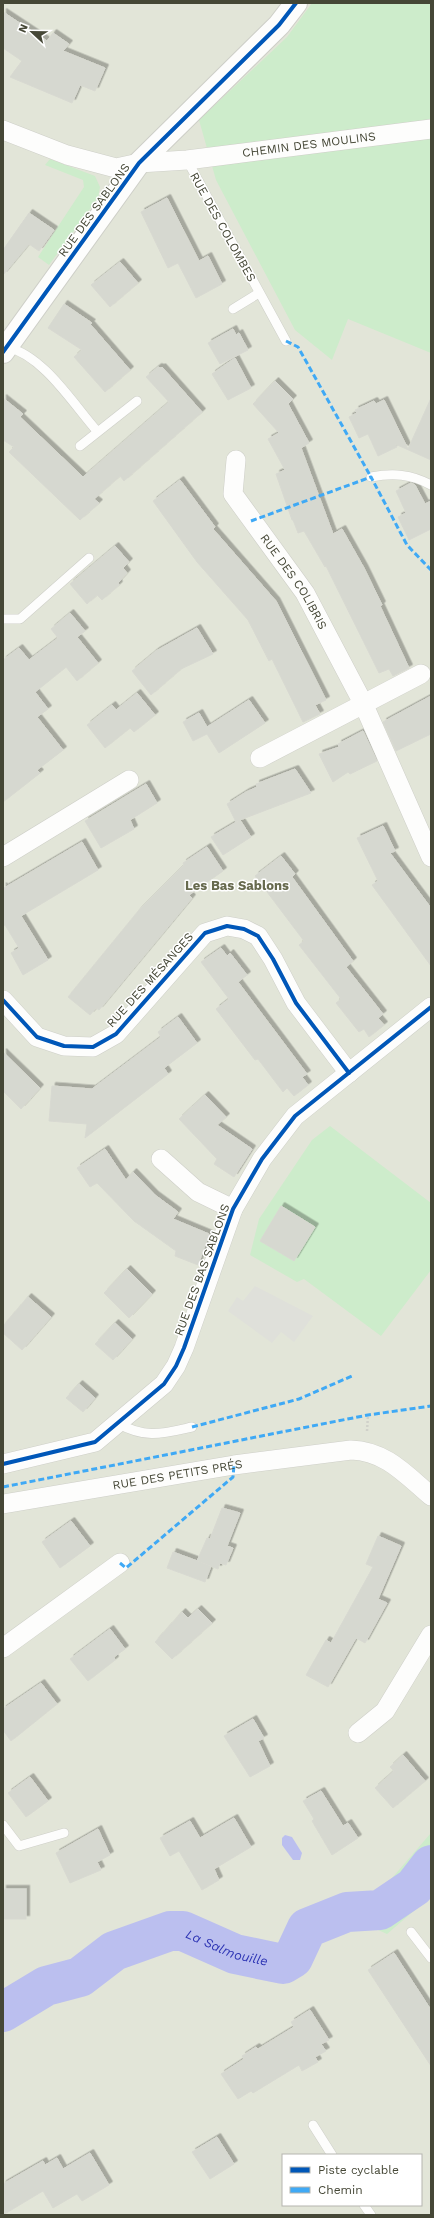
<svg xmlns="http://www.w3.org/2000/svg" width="434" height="2218" viewBox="0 0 434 2218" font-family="'Work Sans',sans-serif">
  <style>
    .residential { fill: #e2e5d8; fill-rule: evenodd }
    .green { fill: #cdeccb }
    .parking { fill: #dfe0da }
    .water { fill: #bbbfef }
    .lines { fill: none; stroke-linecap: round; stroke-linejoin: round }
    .river { stroke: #bbbfef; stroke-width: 40 }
    .building { fill: #d6d8d0; stroke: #d8d9d1; filter: url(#shadow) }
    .service-casing { stroke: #cecfc8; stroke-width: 10 }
    .minor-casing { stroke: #cecfc8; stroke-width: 20 }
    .tertiary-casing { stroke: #cecfc8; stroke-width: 24 }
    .path { stroke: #d0d1ca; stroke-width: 2.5; stroke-dasharray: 2 2; stroke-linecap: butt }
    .service { stroke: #fdfdfc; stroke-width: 9 }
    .minor { stroke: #fdfdfc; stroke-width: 19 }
    .tertiary { stroke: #fdfdfc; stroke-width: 22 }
    .quiet { stroke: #3fa9f5; stroke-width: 3; stroke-dasharray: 6 3; stroke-linecap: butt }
    .cycleway-casing { stroke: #fff; stroke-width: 6 }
    .cycleway { stroke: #0057b8; stroke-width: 4 }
    .labels { text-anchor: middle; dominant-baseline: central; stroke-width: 3; stroke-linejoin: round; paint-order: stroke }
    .street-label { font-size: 12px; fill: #454736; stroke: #fff }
    .neighbourhood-label { font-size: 13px; font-weight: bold; fill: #676a4e; stroke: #fff }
    .water-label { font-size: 13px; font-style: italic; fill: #2e35b4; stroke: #fff }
  </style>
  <defs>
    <filter id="shadow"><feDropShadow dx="3.5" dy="-3.5" stdDeviation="0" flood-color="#0004"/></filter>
  </defs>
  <rect width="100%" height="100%" fill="#f0f1eb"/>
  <path class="residential" d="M3,3H431V2215H3ZM283,2155H421V2205H283Z"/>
  <g class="green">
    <polygon points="312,3 431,3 431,353 348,319 332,360 295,330 216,180 199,120 287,37"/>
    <polygon points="50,159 95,176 100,187 98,198 49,265 38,257 84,187 83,180 45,165"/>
    <polygon points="330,1126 431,1203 431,1270 381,1336 304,1279 297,1282 250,1255 259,1219 312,1140"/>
    <polygon points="431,1833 431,1896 387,1934 365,1924 367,1907"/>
  </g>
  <polygon class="parking" points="255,1286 313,1316 294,1342 281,1332 272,1343 228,1311 237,1297 243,1301"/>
  <polygon class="water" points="285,1835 292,1837 302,1853 300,1860 293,1860 282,1845 282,1838"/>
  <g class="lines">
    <path class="river" id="s1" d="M3,2012L46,1986L80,1977L114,1951L170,1931H183L235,1954L283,1964L293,1958L307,1928L347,1912L380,1910L414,1887L431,1865"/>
  </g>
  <g class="building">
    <polygon points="3,12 47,41 53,33 69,44 63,51 105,68 95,91 80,85 72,103 10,77 22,61 3,48"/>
    <polygon points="167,198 199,261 208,256 222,284 196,298 178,263 168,268 141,212"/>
    <polygon points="29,213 54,230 39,251 29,244 3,275 3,250"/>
    <polygon points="120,262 138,283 110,307 91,285"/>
    <polygon points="64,304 92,323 90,324 130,370 105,392 74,357 82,350 48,328"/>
    <polygon points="233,329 236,335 239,333 248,350 220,364 208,343"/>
    <polygon points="235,358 251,388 228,400 212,374"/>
    <polygon points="158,367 161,368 162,367 202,412 124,481 120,476 94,499 99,503 80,520 9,452 14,447 3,440 3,398 23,414 20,417 83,477 169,402 146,377"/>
    <polygon points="275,381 293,399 288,404 309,443 301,448 333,534 342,529 364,568 382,605 380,606 409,668 393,676 389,669 379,673 326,566 325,567 304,531 298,533 293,520 292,520 276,474 285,470 268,439 279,433 253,404"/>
    <polygon points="431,398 431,460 395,444 397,447 378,456 368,434 359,438 349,417 357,413 355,410 374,401 376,404 384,400 408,449"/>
    <polygon points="180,480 215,527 213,529 276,601 326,700 315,705 320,714 303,722 272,659 269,661 248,620 197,562 153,501"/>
    <polygon points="411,483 415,485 425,504 431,501 431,529 409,540 398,517 406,513 396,491"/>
    <polygon points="115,546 129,562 123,568 127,573 118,583 119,585 102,600 97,595 87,604 70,584"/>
    <polygon points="70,613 85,631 77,637 98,663 77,681 66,667 35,692 48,709 37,717 63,750 37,770 40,773 3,802 3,660 19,648 29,660 58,638 51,629"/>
    <polygon points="197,628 213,654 181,669 151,695 132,671 156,651"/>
    <polygon points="137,693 155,715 134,732 130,728 105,748 87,725 112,705 116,710"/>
    <polygon points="431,696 431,734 396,751 383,722"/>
    <polygon points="249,700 265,723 219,753 207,734 193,741 183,722 199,713 207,727"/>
    <polygon points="363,731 377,761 350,774 348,772 333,782 319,754 339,747 338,744"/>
    <polygon points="295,769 311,793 240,820 251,837 223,855 211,837 238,821 236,822 227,804 246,792 257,787 256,784"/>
    <polygon points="146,784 157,803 130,820 134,829 101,848 85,821"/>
    <polygon points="383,826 395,851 390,853 431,908 431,966 372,885 378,881 357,838"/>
    <polygon points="82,842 98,870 21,916 48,960 23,975 11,953 19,948 5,925 3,926 3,886 4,888"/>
    <polygon points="207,847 223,871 189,895 192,898 99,1010 96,1008 90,1015 68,997 140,909 184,865 183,863"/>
    <polygon points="281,856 295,874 292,877 353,961 346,967 383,1014 378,1018 384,1025 369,1037 364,1029 359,1032 336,1003 341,999 299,945 304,941 255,876"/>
    <polygon points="221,948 227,956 230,953 247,975 238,982 307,1074 302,1077 308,1085 294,1096 287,1088 283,1092 258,1059 255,1060 216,1009 229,999 201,962"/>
    <polygon points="178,1017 197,1043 164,1068 168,1074 85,1138 87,1124 49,1121 52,1086 92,1089 161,1037 158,1032"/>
    <polygon points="3,1052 40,1088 21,1109 3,1091"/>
    <polygon points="205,1095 226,1117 217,1125 252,1149 234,1177 214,1164 217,1159 179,1119"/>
    <polygon points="105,1149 126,1180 133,1172 155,1195 178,1212 173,1219 209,1234 198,1265 175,1256 176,1251 134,1221 97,1183 90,1187 77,1168"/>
    <polygon points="281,1206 315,1227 294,1261 260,1241"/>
    <polygon points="127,1269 152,1294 129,1318 104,1293"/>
    <polygon points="28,1297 51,1317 22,1350 3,1333 3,1326"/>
    <polygon points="115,1323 132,1339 113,1360 95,1344"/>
    <polygon points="79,1384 95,1398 83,1412 66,1398"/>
    <polygon points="222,1508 240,1513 227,1546 233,1548 226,1565 220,1563 218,1569 197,1561 207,1538 210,1539"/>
    <polygon points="71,1521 90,1546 60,1568 42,1542"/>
    <polygon points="378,1536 401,1546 378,1599 387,1603 365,1643 356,1638 328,1687 306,1675 326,1640 331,1643 373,1567 366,1564"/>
    <polygon points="173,1552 211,1566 205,1582 167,1568"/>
    <polygon points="198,1609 212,1623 172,1659 155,1642 182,1612 188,1618"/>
    <polygon points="110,1629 125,1649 114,1657 115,1660 88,1681 70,1659"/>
    <polygon points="41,1683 57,1704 11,1741 3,1730 3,1709"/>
    <polygon points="253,1719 264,1738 258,1741 270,1766 250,1777 224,1736"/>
    <polygon points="403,1755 425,1781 393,1808 375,1788 394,1771 390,1767"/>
    <polygon points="30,1777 48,1801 26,1817 8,1793"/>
    <polygon points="321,1791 343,1826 348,1823 358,1838 332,1855 312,1821 314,1819 303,1801"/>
    <polygon points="234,1818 251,1847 214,1869 219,1880 202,1890 179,1851 170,1856 160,1838 190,1821 200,1838"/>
    <polygon points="98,1829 110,1855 97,1862 101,1870 70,1883 56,1853"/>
    <rect x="3" y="1889" width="23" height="30"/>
    <polygon points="394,1953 431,2010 431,2066 368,1970"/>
    <polygon points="310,2010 329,2040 321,2044 326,2051 315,2057 318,2062 302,2071 299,2065 253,2093 251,2091 238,2099 221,2074 244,2059 242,2056 256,2047 258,2049 294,2027 291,2022"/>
    <polygon points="217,2137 234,2164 210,2179 192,2152"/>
    <polygon points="90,2153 109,2185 82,2201 77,2194 53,2208 43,2191 3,2215 3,2184 43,2161 45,2165 57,2158 63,2169"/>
  </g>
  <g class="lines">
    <g class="service-casing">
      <g id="service">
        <polyline points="187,160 286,341"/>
        <polyline points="233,309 259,293"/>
        <path d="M7,347C44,356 73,404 97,431"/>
        <polyline points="80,446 137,401"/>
        <path d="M371,477C393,473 411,474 431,485"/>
        <polyline points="3,619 20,619 89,558"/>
        <path d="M117,1423C146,1439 161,1434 192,1427"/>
        <polyline points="3,1825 19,1846 64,1833"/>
        <polyline points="411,1932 431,1958"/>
        <polyline points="313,2125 332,2155"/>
        <polyline points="364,2205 371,2215"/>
      </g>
    </g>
    <g class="minor-casing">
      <g id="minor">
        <path id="s2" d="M3,130L67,155L116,168L139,163L187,160L431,129"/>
        <path id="s3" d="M236,460L233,494L305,593L363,703L431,857"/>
        <polyline points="260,758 421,674"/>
        <polyline points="3,857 129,780"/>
        <polyline points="3,1000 37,1037 64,1046 93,1047 116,1034 205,933 227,926 244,929 258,936 273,959 296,1003 349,1073"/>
        <polyline points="161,1159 198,1192 233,1209"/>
        <polyline points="3,1464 95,1442 164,1384 176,1366 184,1348 233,1209 262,1159 295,1116 431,1007"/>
        <path id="s4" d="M3,1504L234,1465L351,1450C386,1451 406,1475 431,1496"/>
        <polyline points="3,1648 120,1563"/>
        <polyline points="358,1733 385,1711 431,1635"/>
      </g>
    </g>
    <g class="tertiary-casing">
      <polyline id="tertiary" points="3,352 139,163 279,25 296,3"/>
    </g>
    <polyline class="path" points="367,1431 368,1415"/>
    <use href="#service" class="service"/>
    <use href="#minor" class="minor"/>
    <use href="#tertiary" class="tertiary"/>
    <g class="quiet">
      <polyline points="286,341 298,347 371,477"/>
      <polyline points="251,521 371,477 407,545 431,570"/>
      <polyline points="192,1427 299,1399 352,1376"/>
      <polyline points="3,1487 368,1415 431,1406"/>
      <polyline points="120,1563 126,1568 233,1477 234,1465"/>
    </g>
    <g class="cycleway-casing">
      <g id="cycleway">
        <polyline points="3,352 139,163 279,25 296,3"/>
        <polyline points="3,1000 37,1037 64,1046 93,1047 116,1034 205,933 227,926 244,929 258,936 273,959 296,1003 349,1073"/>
        <polyline points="3,1464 95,1442 164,1384 176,1366 184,1348 233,1209 262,1159 295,1116 431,1007"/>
      </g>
    </g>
    <use href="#cycleway" class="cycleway"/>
  </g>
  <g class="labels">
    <g class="street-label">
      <text stroke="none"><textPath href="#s2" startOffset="314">CHEMIN DES MOULINS</textPath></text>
      <text transform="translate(94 210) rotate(-54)">RUE DES SABLONS</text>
      <text transform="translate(223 227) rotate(61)">RUE DES COLOMBES</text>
      <text stroke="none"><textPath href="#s3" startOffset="141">RUE DES COLIBRIS</textPath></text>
      <text transform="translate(150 980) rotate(-48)">RUE DES MÉSANGES</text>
      <text transform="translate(202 1270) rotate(-70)">RUE DES BAS SABLONS</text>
      <text stroke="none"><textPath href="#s4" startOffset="177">RUE DES PETITS PRÉS</textPath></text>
    </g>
    <g class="neighbourhood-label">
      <text x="237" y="885">Les Bas Sablons</text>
    </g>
    <g class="water-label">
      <text stroke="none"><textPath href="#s1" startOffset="248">La Salmouille</textPath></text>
    </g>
  </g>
  <rect width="434" height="2218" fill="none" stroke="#454736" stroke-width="8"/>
  <rect x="282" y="2154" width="140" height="52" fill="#ffffff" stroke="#b5b5af"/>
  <rect x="290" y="2167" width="20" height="6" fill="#0057b8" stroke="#b5b5af"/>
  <text x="318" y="2174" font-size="12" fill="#454736">Piste cyclable</text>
  <rect x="290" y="2187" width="20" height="6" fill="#3fa9f5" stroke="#b5b5af"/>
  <text x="318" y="2194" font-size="12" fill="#454736">Chemin</text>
  <g transform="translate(32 32) rotate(292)" stroke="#ffffff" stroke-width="3" paint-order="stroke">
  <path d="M0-3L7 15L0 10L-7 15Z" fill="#454736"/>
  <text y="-6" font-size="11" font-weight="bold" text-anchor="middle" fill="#454736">N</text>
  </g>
</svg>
